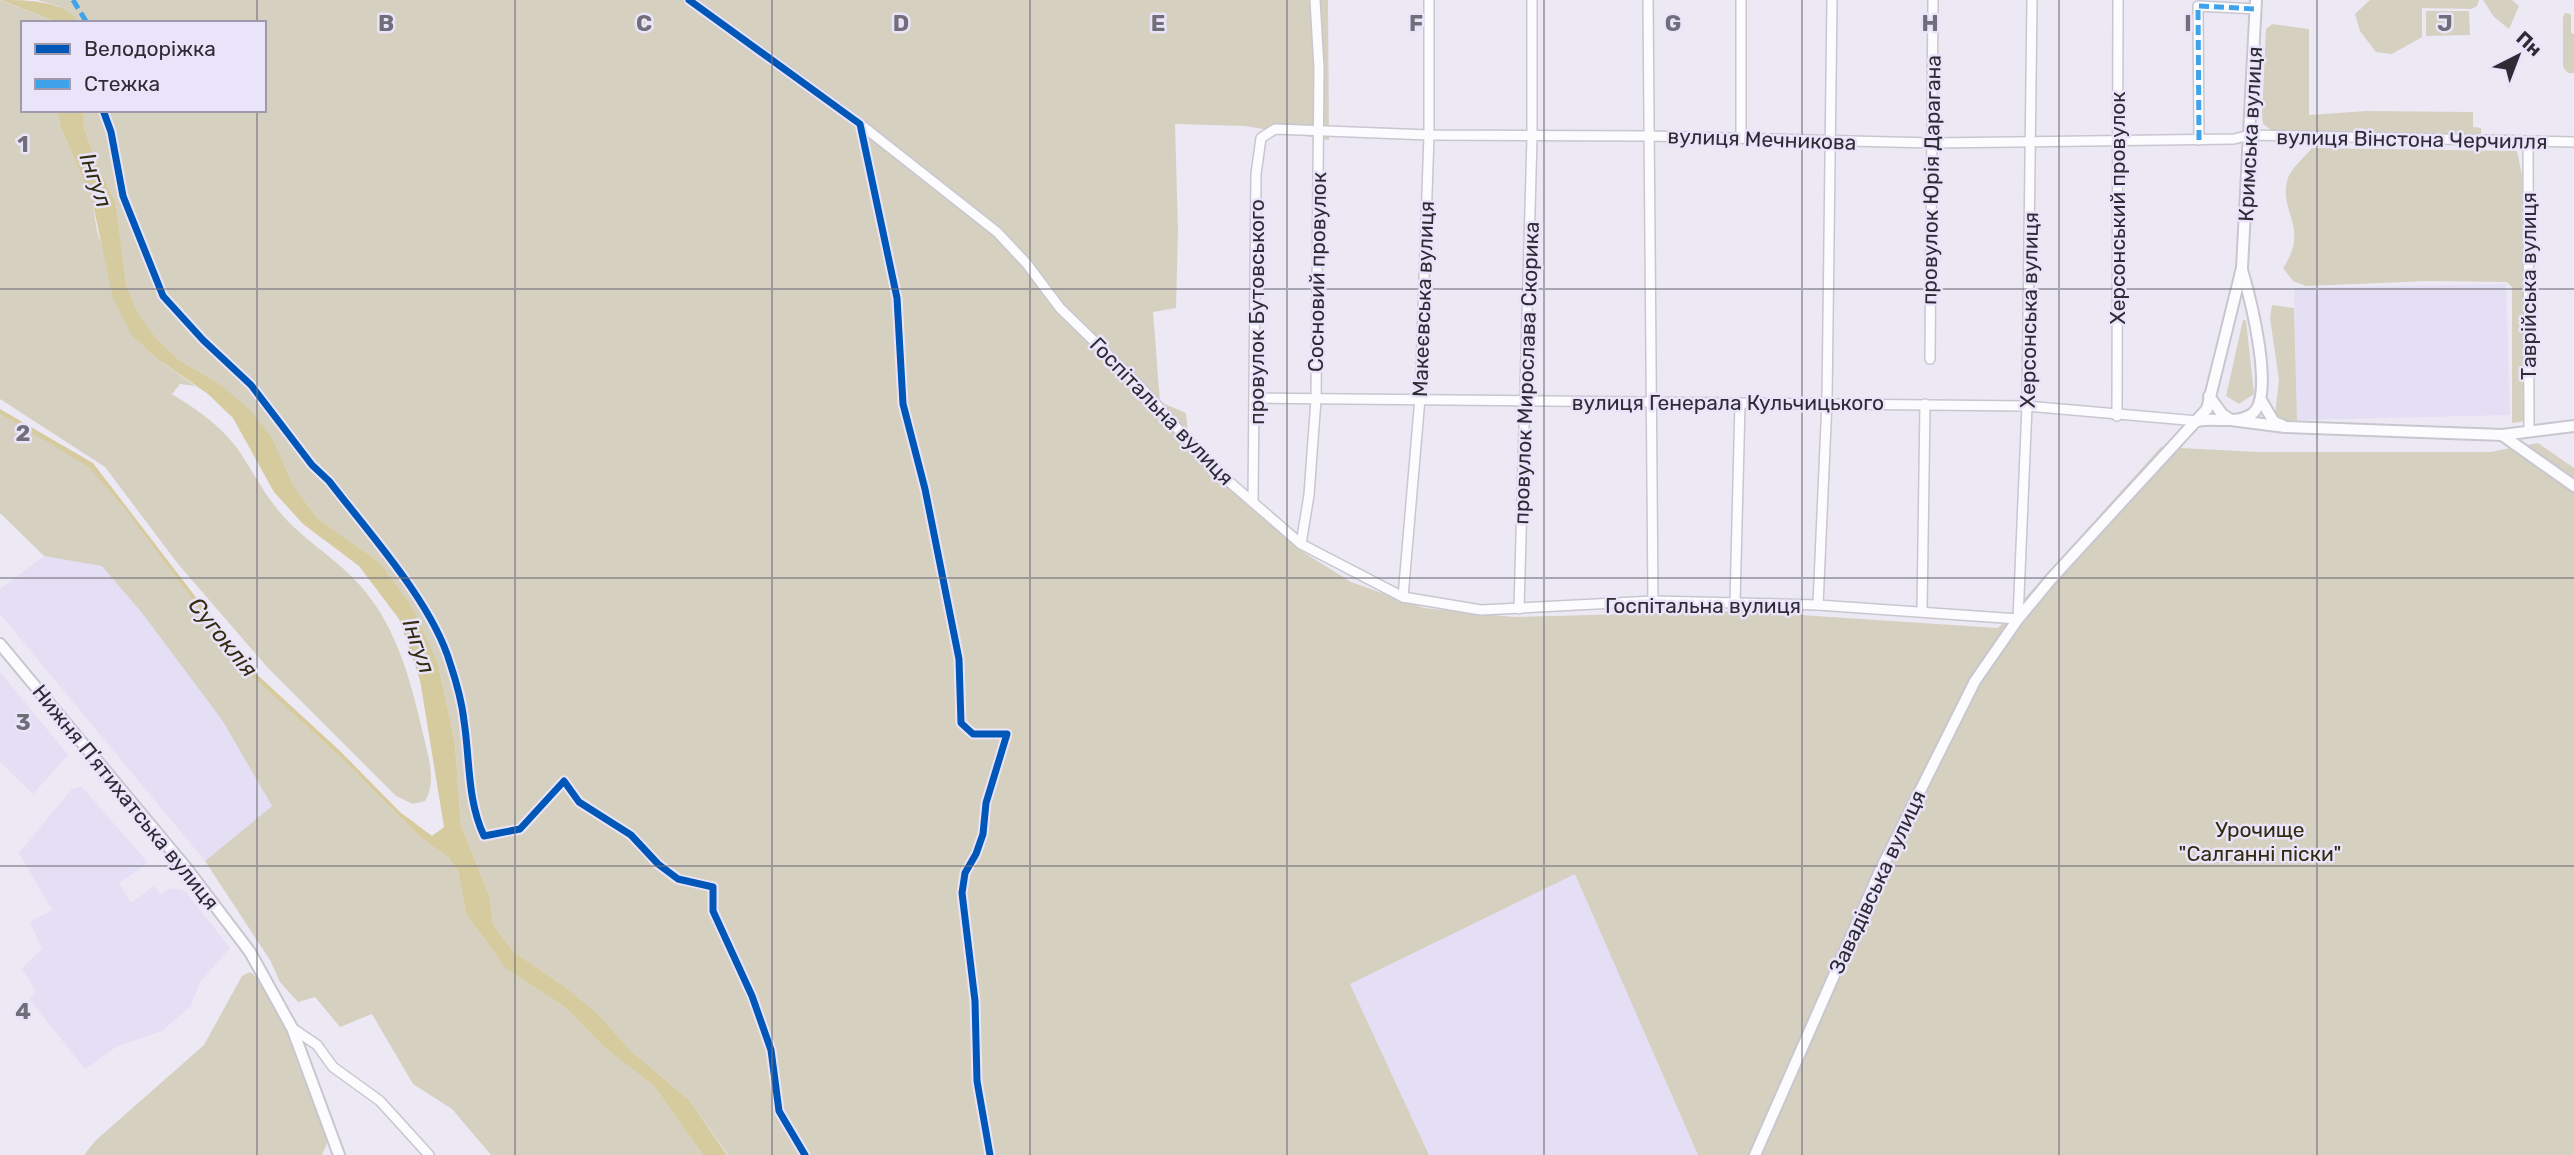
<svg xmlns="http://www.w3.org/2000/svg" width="2574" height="1155" viewBox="0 0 2574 1155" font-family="Rubik,sans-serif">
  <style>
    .built { fill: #e4dff4 }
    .green { fill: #d6d0c0 }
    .water { fill: #d6ca9f }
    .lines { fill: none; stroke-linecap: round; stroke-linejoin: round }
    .minor-casing { stroke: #c8c6cf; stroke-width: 12 }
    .tertiary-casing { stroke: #c8c6cf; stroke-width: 14 }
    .minor { stroke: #fcfcfe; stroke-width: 9 }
    .tertiary { stroke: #fcfcfe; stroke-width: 10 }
    .quiet { stroke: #3ea3eb; stroke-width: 5; stroke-dasharray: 10 5; stroke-linecap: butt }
    .cycleway-casing { stroke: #eae4fa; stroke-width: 11 }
    .cycleway { stroke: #0057b8; stroke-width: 7 }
    .grid { fill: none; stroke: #706e78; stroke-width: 2; stroke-opacity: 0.55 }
    .labels { text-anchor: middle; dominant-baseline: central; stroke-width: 5; stroke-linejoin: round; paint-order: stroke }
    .street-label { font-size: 21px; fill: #2e2b34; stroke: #eae4fa }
    .park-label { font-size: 21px; fill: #322a0c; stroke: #eae4fa }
    .water-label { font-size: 23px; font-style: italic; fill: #342c0e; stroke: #eae4fa }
    .grid-label { font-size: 23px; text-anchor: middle; font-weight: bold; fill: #706e78; stroke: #eae4fa; stroke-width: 5; stroke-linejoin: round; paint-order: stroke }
  </style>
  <rect width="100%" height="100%" fill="#ece9f5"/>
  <g class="built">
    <polygon points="2506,284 2510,415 2297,420 2294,288"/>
    <polygon points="44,556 102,565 142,613 222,720 272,806 205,861 0,614 0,589"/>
    <polygon points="0,672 68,755 33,794 0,762"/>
    <polygon points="82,787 148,863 119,883 131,903 154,886 161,895 170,888 185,891 230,948 200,982 191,1006 162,1031 116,1047 85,1069 29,999 36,992 22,968 42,949 30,922 52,910 19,853 72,789"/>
    <polygon points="1575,873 1698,1155 1429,1155 1350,984"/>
  </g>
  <g class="green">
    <path d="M0,0L59,23H23V110H57L61,128L92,200L97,231L132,336L156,358L195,386L180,384L172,394C196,409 220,425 237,448C251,468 262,491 278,510C300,537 328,553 352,577C395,619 410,677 423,734C428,755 437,781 425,801L413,804L396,796L268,668L178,564L105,467L0,399Z"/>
    <polygon points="37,0 1328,0 1329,140 1245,126 1175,124 1178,231 1176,308 1153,312 1160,402 1186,413 1188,436 1247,501 1300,550 1351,582 1424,608 1514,617 1741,611 1998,628 2161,447 2257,452 2490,452 2538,443 2574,468 2574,1155 1698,1155 1575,874 1350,984 1429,1155 728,1155 690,1101 630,1050 599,1015 568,989 514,952 493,925 490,897 461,826 455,743 438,664 379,562 317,518 293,485 274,441 220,384 179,360 157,339 138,313 126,285 116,203 97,164 83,125 83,110 264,110 264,23 79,23 58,6"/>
    <polygon points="2370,0 2479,0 2477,6 2471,9 2422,8 2422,37 2392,54 2376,52 2360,31 2355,14"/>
    <polygon points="2483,0 2512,0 2519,6 2509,29 2494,17"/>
    <polygon points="2426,11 2469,11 2470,35 2426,36"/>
    <polygon points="2565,13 2571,14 2571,33 2574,34 2574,73 2568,73 2563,67 2563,17"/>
    <polygon points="2272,24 2309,29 2309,115 2366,111 2473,112 2473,127 2481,128 2481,137 2271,130 2263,124 2262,115 2266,29"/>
    <path d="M2312,148L2517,151L2522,175L2526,421L2512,423V287L2507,282L2429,281L2306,286L2293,281L2283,268C2311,227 2277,211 2288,178C2291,168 2305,157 2312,148Z"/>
    <polygon points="2272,305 2294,308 2297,420 2287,421 2275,414 2279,380 2270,318"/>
    <polygon points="2243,320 2246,320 2254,394 2239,404 2226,396"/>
    <polygon points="0,414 89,466 123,507 246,671 340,757 421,838 448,857 458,871 466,914 506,969 565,1007 605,1048 654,1086 703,1155 491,1155 452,1109 413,1084 372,1014 340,1027 315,997 298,1002 280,982 270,960 205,861 272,806 222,720 142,613 102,566 44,556 0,513"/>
    <path d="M250,972C279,990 316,1104 329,1139L322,1155H84L95,1141L204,1045L242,976Z"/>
  </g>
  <g class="water">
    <path d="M1,0C26,0 65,0 79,23H59Z"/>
    <polygon points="57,110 83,110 83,125 97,164 116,203 126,285 138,313 157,339 179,360 220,384 250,410 274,441 293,485 317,518 379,562 411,606 438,664 455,743 461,826 490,897 493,925 514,952 568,989 599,1015 630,1050 690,1101 727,1155 703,1155 654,1086 605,1048 565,1007 506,969 466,914 458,871 448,857 421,838 340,757 246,671 123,507 89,467 0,414 0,409 93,463 250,668 339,750 400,812 432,836 444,827 420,680 399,619 359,566 303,524 274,492 233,418 208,394 156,358 132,336 113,298 92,200 61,128"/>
  </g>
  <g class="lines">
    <g class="minor-casing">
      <g id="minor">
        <polyline points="689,0 860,124 997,232 1027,264 1060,308 1138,384 1211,466 1301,544 1403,597 1481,610 1653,601 1818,605 2018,619 2027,406 2032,0"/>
        <polyline points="1648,0 1653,601"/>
        <polyline points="1741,0 1741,138"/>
        <polyline points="2199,140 2198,6 2256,9"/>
        <polyline points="2528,142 2529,431"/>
        <polyline points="1930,359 1933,0"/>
        <polyline points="1256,398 2027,406 2198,421"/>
        <polyline points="2117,416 2118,0"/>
        <polyline points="1253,502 1256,174 1261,138 1275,129 1429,135 1648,136 1932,143 2234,139 2250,135 2574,142"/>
        <polyline points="1301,544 1309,495 1316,399 1319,68 1315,0"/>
        <polyline points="1403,597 1420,398 1429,135 1429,0"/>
        <polyline points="1735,603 1740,403"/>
        <polyline points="1818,605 1827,401 1832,0"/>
        <polyline points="1519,609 1532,137 1532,0"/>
        <polyline points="1922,612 1925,404"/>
        <polyline points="292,1028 317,1045 333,1067 380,1101 429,1155"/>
      </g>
    </g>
    <g class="tertiary-casing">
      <g id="tertiary">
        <polyline points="2209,396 2222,414 2231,420 2285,427 2502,435 2574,426"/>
        <polyline points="2261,400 2274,422 2282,425"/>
        <path d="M2198,421C2216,417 2236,425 2252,414C2276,397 2250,297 2242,270"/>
        <polyline points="2502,435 2574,486"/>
        <polyline points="0,644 187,869 250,952 292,1028 339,1155"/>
        <polyline points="1755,1155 1880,871 1975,681 2018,619 2051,579 2207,409 2242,268 2256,0"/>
      </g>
    </g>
    <use href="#minor" class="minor"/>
    <use href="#tertiary" class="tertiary"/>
    <g class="quiet">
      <polyline points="73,0 87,23"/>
      <polyline points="2199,140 2198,6 2256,9"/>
    </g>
    <g class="cycleway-casing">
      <g id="cycleway">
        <polyline points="689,0 860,124 897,298 903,404 925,489 959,659 961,723 973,734 1007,734 986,803 983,834 976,854 965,873 962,893 975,1001 977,1081 990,1155"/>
        <path d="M103,110L111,132L123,196L163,296L203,340L251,385L312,465L329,481C368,532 432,602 450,663C456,681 462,702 464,721C470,759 467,800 484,836L520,829L564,781L579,802L631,835L658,864L678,879L713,887V911L752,996L771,1050L779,1111L805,1155"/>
      </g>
    </g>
    <use href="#cycleway" class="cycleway"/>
  </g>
  <path class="grid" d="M257,0V23M515,0V1155M772,0V1155M1030,0V1155M1287,0V1155M1544,0V1155M1802,0V1155M2059,0V1155M2317,0V1155M257,110V1155M0,289H2574M0,578H2574M0,866H2574"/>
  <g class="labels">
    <g class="street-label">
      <text transform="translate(2250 134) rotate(-87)">Кримська вулиця</text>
      <text transform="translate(1762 139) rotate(2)">вулиця Мечникова</text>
      <text transform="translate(2412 139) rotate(1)">вулиця Вінстона Черчилля</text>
      <text transform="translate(1931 180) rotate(-89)">провулок Юрія Дарагана</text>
      <text transform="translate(2117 208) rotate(-90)">Херсонський провулок</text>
      <text transform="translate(1317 272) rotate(-89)">Сосновий провулок</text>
      <text transform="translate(2528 286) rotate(-90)">Таврійська вулиця</text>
      <text transform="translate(1423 299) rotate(-88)">Макеєвська вулиця</text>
      <text transform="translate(2029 310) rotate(-89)">Херсонська вулиця</text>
      <text transform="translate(1256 312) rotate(-90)">провулок Бутовського</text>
      <text transform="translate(1526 373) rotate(-88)">провулок Мирослава Скорика</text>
      <text x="1728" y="402">вулиця Генерала Кульчицького</text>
      <text transform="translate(1162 411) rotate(46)">Госпітальна вулиця</text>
      <text x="1703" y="605">Госпітальна вулиця</text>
      <text transform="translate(126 797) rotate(51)">Нижня Пʼятихатська вулиця</text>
      <text transform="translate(1877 882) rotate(-65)">Завадівська вулиця</text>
    </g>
    <g class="park-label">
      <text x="2260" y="829">Урочище<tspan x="2260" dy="24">"Салганні піски"</tspan></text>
    </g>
    <g class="water-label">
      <text transform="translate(96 180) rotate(71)">Інгул</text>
      <text transform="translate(223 637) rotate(51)">Сугоклія</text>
      <text transform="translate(419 646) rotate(71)">Інгул</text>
    </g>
  </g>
  <g class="grid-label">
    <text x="386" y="31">B</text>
    <text x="644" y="31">C</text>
    <text x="901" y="31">D</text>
    <text x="1158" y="31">E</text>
    <text x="1416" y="31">F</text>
    <text x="1673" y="31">G</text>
    <text x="1930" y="31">H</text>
    <text x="2188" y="31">I</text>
    <text x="2445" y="31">J</text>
    <text x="23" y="152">1</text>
    <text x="23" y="441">2</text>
    <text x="23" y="730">3</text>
    <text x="23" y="1019">4</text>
  </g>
  <rect x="21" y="21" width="245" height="91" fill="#eae4fa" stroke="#9f9aab" stroke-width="2"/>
  <rect x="35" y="44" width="35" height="10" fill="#0057b8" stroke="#9f9aab" stroke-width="2"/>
  <text x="84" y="56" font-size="21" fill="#2e2b34">Велодоріжка</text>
  <rect x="35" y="79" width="35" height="10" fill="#3ea3eb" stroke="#9f9aab" stroke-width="2"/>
  <text x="84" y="91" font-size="21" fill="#2e2b34">Стежка</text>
  <g transform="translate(2518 56) rotate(42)" stroke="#eae4fa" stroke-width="5" paint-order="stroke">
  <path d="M0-5L12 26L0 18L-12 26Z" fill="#2e2b34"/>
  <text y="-10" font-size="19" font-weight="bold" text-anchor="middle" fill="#2e2b34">Пн</text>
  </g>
</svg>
